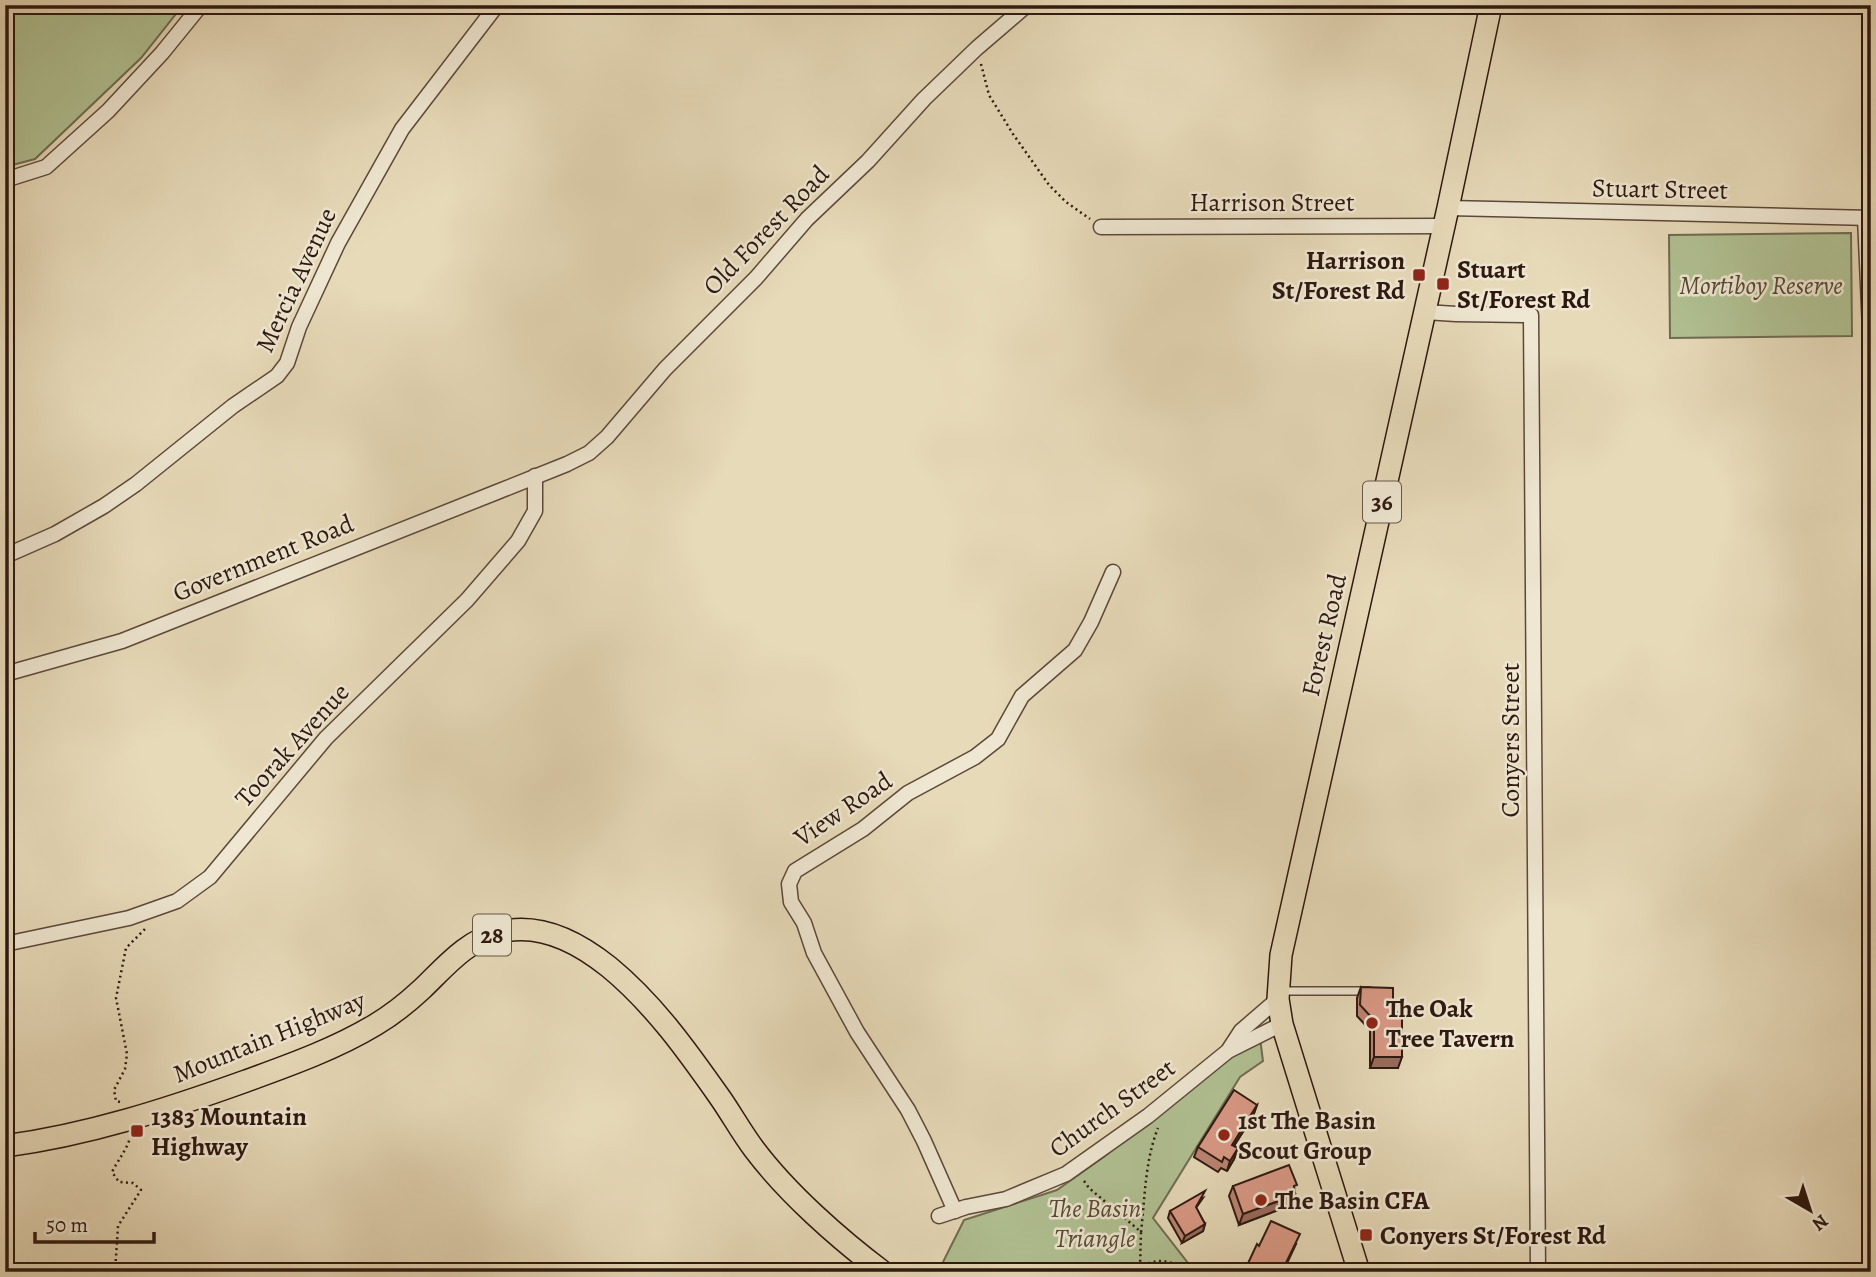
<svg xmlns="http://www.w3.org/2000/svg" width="1876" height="1277" viewBox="0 0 1876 1277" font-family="Alegreya,serif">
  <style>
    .green { fill: #b1c193; stroke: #6f6c52; stroke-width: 2 }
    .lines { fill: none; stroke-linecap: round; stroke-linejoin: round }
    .service-casing { stroke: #5c483a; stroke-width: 10 }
    .minor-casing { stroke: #5c483a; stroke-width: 17 }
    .primary-casing { stroke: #2d1810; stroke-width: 24 }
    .path { stroke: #2d1810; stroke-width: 2.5; stroke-dasharray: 2 3.5; stroke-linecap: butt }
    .service { stroke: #efe7d2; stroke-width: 7 }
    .minor { stroke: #efe7d2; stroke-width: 14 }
    .primary { stroke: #e7dab9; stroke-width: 21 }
    .wall { fill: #bb8473; stroke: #2d1810; stroke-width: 2 }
    .shaded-wall { fill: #996b5e; stroke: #2d1810; stroke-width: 2 }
    .building { fill: #da9986; stroke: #2d1810; stroke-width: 2 }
    .poi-dot { fill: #8f2418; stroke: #efe7d2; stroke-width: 2.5 }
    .labels { text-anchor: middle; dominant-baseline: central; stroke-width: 5; stroke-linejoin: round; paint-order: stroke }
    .shield { fill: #efe7d2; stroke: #67564a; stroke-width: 2 }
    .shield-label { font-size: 24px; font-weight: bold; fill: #2d1810 }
    .street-label { font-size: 26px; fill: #2d1810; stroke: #efe7d2 }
    .poi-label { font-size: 26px; font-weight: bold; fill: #2d1810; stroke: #efe7d2; text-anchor: start }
    .park-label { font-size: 26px; font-style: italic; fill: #554b37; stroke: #efe7d2 }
  </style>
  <rect width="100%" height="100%" fill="#e7dab9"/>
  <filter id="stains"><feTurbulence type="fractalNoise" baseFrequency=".00286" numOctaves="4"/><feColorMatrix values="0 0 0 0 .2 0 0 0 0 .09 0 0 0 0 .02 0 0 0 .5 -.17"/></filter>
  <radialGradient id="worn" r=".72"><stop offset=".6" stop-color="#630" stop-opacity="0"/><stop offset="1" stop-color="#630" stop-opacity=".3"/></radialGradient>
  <g class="green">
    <polygon points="5,5 183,5 141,58 35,159 5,167"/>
    <polygon points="1851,233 1852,336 1670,338 1669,235"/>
    <polygon points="1260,1038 1263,1061 1240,1077 1153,1218 1195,1272 938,1272 964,1220 1057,1190 1105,1156 1210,1071"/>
  </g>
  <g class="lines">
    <g class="service-casing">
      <polyline id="service" points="1282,991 1369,991"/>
    </g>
    <g class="minor-casing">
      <g id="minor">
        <polyline points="5,180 46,167 108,111 162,53 201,5"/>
        <polyline points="1448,208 1871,218"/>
        <polyline points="1865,218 1871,352"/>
        <polyline points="1101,227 1443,226"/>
        <polyline points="1425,312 1456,314 1531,315 1538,1272"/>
        <polyline points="5,556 55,534 104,506 136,484 233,406 277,376 287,363 299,327 338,243 402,129 497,5"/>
        <polyline points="5,674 122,641 497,492 567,464 589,453 607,437 665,369 756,278 807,219 868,161 924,99 977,48 1027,5"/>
        <polyline points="5,944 129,918 177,901 210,877 326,738 467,600 518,541 535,511 535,476"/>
        <polyline points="1230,1050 1282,1024"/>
        <polyline points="955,1211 924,1141 908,1110 857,1032 814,953 804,923 791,902 789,884 795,871 863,829 908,793 975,757 998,739 1022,696 1075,650 1091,622 1113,572"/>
        <polyline points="939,1216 966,1207 1006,1199 1066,1174 1148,1116 1228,1051 1241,1031 1278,999"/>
      </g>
    </g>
    <g class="primary-casing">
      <g id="primary">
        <path d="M5,1146C88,1135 168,1109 246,1081C290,1065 335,1049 375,1025C392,1015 407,1003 422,989C446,966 466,941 500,932C540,922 578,942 609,967C654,1004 688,1052 721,1099C732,1115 742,1133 754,1149C787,1193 839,1239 883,1272"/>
        <polyline points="1359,1272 1282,1024 1278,999 1281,955 1448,208 1491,5"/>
      </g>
    </g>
    <g class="path">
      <polyline points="981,64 989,95 1013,134 1049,185 1066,202 1090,219"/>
      <polyline points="120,1102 116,1101 114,1090 125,1069 127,1054 116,998 126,948 145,929"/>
      <polyline points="1084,1181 1089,1188 1141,1232 1140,1267"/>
      <path d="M1141,1232C1145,1198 1145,1160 1158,1128"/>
      <path d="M115,1272L118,1226L141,1190L133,1183L119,1182L112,1172C118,1160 126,1151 130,1138"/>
      <path d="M1128,1272C1156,1260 1161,1255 1189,1272"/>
    </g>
    <use href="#service" class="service"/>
    <use href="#minor" class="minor"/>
    <use href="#primary" class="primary"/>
  </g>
  <g class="wall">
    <polygon points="1361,987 1393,1012 1398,1068 1370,1068 1370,1030 1357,1016 1357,998"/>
    <polygon points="1257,1105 1253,1116 1234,1146 1238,1148 1234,1159 1227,1171 1221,1168 1218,1172 1194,1157 1198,1147"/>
    <polygon points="1233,1186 1295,1191 1295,1195 1291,1205 1239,1225 1229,1196"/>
    <polygon points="1203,1198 1196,1208 1205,1224 1203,1231 1182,1243 1168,1218 1170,1211"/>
    <polygon points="1296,1244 1283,1272 1244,1272 1259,1246"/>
  </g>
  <g class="shaded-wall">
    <polygon points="1374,1057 1402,1057 1398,1068 1370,1068"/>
    <polygon points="1257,1105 1253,1116 1228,1155 1232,1145"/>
    <polygon points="1238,1148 1234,1159 1227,1171 1230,1161"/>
    <polygon points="1295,1195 1291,1205 1239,1225 1243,1214"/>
    <polygon points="1205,1224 1203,1231 1182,1243 1185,1236"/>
  </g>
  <g class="building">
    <polygon points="1361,987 1393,988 1393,1012 1402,1012 1402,1057 1374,1057 1374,1020 1360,1005"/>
    <polygon points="1234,1090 1257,1105 1232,1145 1238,1148 1230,1161 1224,1157 1222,1162 1198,1147"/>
    <polygon points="1289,1165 1297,1185 1294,1186 1295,1195 1243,1214 1233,1186"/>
    <polygon points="1205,1191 1196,1207 1205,1224 1185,1236 1170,1211"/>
    <polygon points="1271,1221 1300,1234 1284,1267 1281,1266 1278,1272 1244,1272 1257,1244 1259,1246"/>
  </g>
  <g class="poi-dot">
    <rect x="1412" y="268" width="14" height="14" rx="3.5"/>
    <rect x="1436" y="277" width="14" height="14" rx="3.5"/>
    <circle cx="1372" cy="1023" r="7"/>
    <rect x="130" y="1124" width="14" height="14" rx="3.5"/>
    <circle cx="1224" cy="1135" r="7"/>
    <circle cx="1261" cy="1200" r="7"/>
    <rect x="1359" y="1228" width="14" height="14" rx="3.5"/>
  </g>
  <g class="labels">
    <g class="shield">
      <rect x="1363" y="481.5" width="38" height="41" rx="5"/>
      <rect x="473" y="914.5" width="38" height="41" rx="5"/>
    </g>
    <g class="shield-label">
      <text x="1382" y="502">36</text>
      <text x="492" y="935">28</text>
    </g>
    <g class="street-label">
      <text transform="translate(1660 189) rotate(1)">Stuart Street</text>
      <text x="1272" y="202">Harrison Street</text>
      <text transform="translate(766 230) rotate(-46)">Old Forest Road</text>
      <text transform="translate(296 280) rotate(-65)">Mercia Avenue</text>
      <text transform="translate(263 558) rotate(-22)">Government Road</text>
      <text transform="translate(1324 635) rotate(-77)">Forest Road</text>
      <text transform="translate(1510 740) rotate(-90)">Conyers Street</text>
      <text transform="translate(292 745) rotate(-48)">Toorak Avenue</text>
      <text transform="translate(843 809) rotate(-34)">View Road</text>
      <text transform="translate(269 1037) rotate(-22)">Mountain Highway</text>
      <text transform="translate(1112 1108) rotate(-36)">Church Street</text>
    </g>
    <g class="poi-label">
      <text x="1405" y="260" text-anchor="end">Harrison<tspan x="1405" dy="30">St/Forest Rd</tspan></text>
      <text x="1457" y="269">Stuart<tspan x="1457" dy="30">St/Forest Rd</tspan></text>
      <text x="1386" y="1008">The Oak<tspan x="1386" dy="30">Tree Tavern</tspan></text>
      <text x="151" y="1116">1383 Mountain<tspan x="151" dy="30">Highway</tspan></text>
      <text x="1238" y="1120">1st The Basin<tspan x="1238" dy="30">Scout Group</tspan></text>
      <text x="1275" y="1200">The Basin CFA</text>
      <text x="1380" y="1235">Conyers St/Forest Rd</text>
    </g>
    <g class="park-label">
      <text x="1761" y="285">Mortiboy Reserve</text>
      <text x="1095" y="1208">The Basin<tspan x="1095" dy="30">Triangle</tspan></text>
    </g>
  </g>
  <rect width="1876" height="1277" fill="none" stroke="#e7dab9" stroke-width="28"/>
  <rect x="7" y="7" width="1862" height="1263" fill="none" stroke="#2d1810" stroke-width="3.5"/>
  <rect x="14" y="14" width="1848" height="1249" fill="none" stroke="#2d1810" stroke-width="2"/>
  <g transform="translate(1810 1210) rotate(141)" stroke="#efe7d2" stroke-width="5" paint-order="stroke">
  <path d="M0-5L12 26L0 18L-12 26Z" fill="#2d1810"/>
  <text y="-10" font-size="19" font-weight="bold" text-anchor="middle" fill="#2d1810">N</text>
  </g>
  <path d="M35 1232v10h119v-10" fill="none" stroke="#2d1810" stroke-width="3.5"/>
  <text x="46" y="1232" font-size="21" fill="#2d1810" stroke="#efe7d2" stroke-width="5" paint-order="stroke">50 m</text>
  <rect width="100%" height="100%" filter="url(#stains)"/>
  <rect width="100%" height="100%" fill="url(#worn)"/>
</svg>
